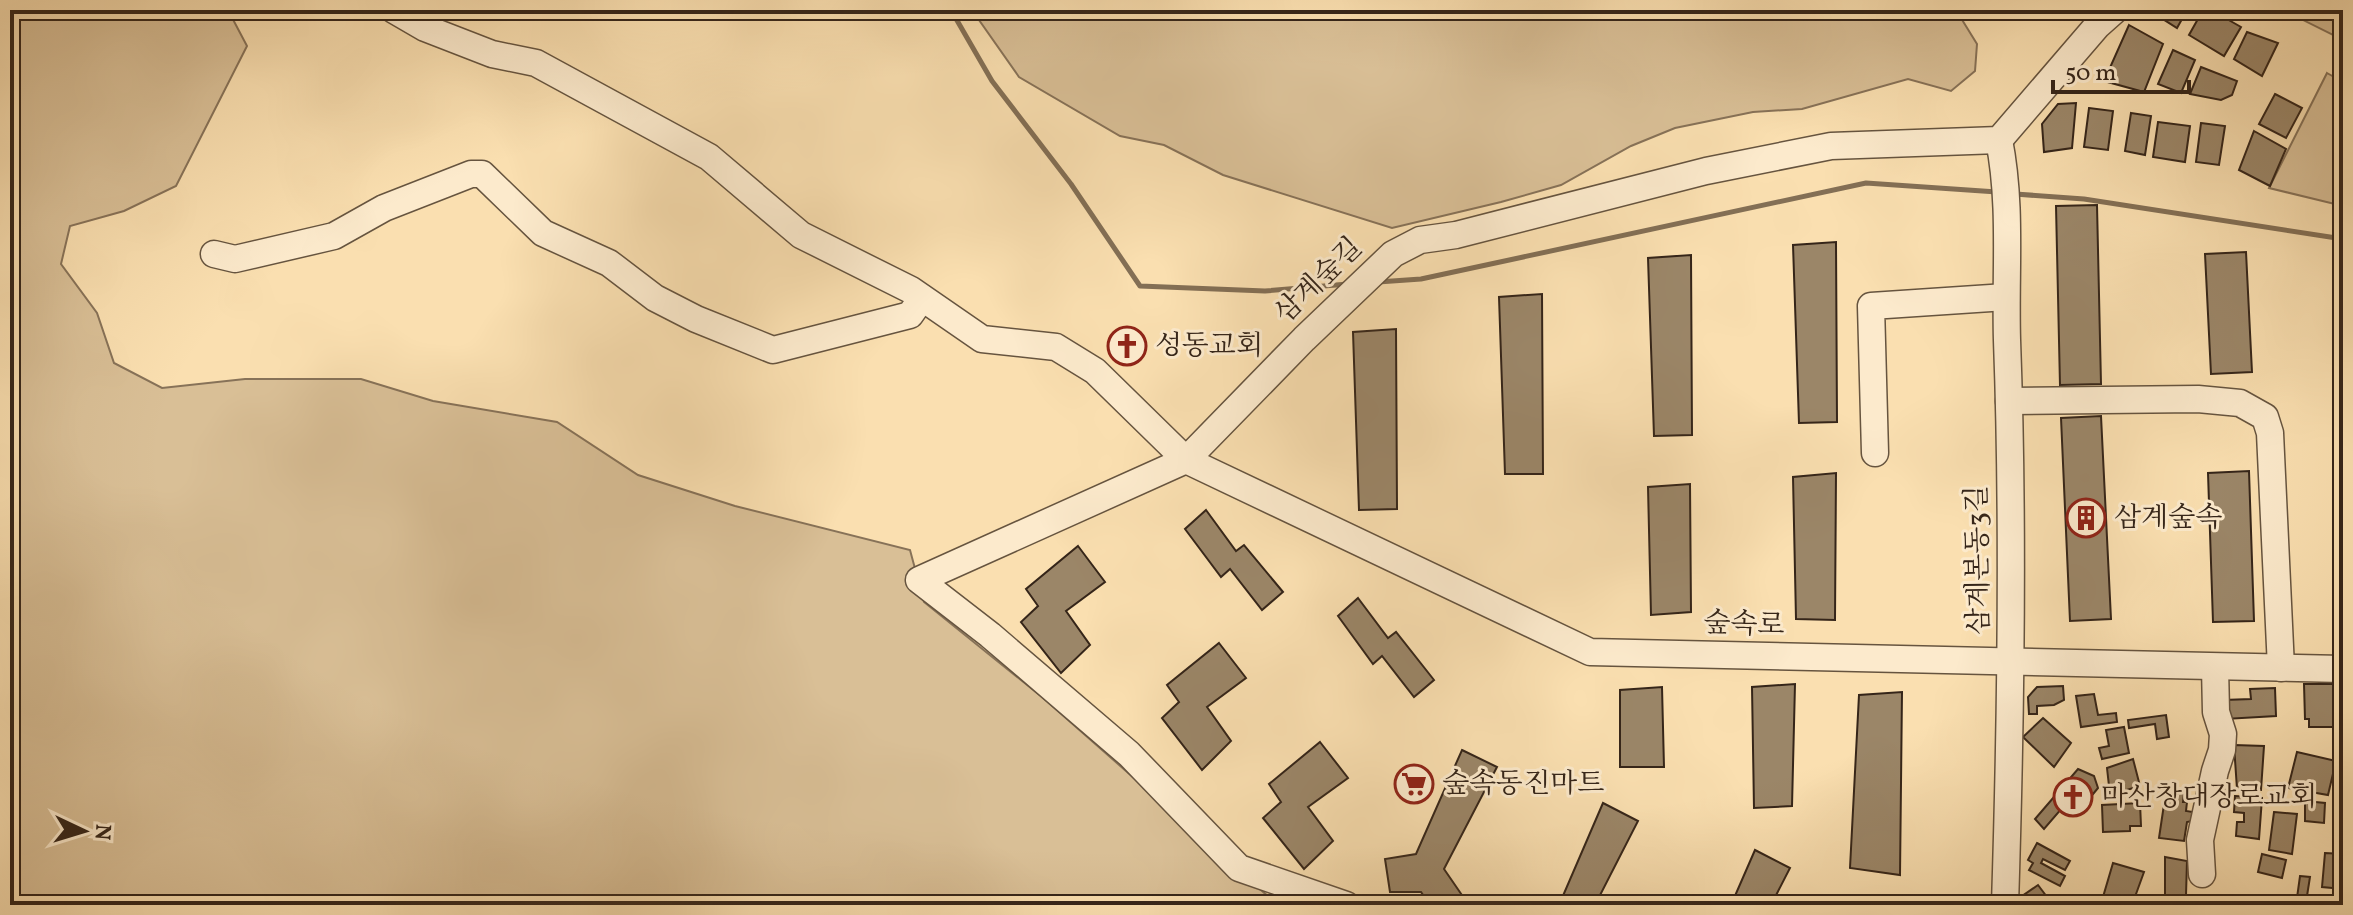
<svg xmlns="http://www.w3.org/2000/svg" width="2353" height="915" viewBox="0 0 2353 915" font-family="Vollkorn,'Noto Serif KR',serif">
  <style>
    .green { fill: #d9bf96; stroke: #877258; stroke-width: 2 }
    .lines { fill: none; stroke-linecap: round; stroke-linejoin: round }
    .stream { stroke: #836f55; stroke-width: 5 }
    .building { fill: #9b8668; stroke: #352519; stroke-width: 2 }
    .minor-casing { stroke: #66543f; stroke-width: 29 }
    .minor { stroke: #fceacc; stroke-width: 26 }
    .labels { text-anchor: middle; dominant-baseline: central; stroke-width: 6; stroke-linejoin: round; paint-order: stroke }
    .street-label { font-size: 28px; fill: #352519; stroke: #fceacc }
    .poi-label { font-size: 28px; fill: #352519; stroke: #fceacc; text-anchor: start }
  </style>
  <rect width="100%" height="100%" fill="#fadfb0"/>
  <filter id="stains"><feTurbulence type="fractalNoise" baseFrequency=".0025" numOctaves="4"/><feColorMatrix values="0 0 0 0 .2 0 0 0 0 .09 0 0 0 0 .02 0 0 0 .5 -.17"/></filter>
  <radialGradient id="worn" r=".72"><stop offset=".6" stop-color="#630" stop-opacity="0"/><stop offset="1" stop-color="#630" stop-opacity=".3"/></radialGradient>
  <g class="green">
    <polygon points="10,10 228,10 247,46 176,186 124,211 70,226 61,264 97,313 114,363 162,388 245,379 361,379 433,401 557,422 638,475 735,506 910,550 924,602 1042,697 1269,897 1292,905 10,905"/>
    <polygon points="972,10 1956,10 1977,44 1975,71 1951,91 1908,79 1802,109 1753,112 1675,128 1631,146 1561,185 1501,202 1392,228 1223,175 1164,145 1120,136 1019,77"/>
    <polygon points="2283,10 2343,10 2343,40"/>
    <polygon points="2327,73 2343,82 2343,206 2269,188"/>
  </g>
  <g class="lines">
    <g class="stream">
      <polyline points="951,10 992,81 1071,184 1140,286 1265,291 1348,284"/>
      <polyline points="2015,194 2084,199 2343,239"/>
      <polyline points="1378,282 1421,279 1866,183 1997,192"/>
    </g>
  </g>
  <g class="building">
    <polygon points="2154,10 2187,10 2177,28 2155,14"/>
    <polygon points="2203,10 2211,10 2241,27 2224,56 2189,35"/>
    <polygon points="2129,25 2163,44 2144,92 2104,81"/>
    <polygon points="2247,32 2278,43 2262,76 2234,59"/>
    <polygon points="2173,50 2195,60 2181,93 2158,84"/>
    <polygon points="2201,67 2237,81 2232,95 2221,100 2190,94"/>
    <polygon points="2275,94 2302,108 2286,138 2259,124"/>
    <polygon points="2076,103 2072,148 2044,152 2042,124 2058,104"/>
    <polygon points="2089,108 2113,111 2108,150 2084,147"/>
    <polygon points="2131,113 2151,116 2145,155 2125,151"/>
    <polygon points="2158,122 2190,126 2185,162 2153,157"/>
    <polygon points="2201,123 2225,126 2219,165 2196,162"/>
    <polygon points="2254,131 2286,149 2270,186 2239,170"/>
    <polygon points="2097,205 2101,384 2060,385 2056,206"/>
    <polygon points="1836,242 1837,422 1799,423 1793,245"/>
    <polygon points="2246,252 2252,372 2211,374 2205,254"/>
    <polygon points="1691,255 1692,435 1654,436 1648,258"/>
    <polygon points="1542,294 1543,474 1505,474 1499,297"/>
    <polygon points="1396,329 1397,509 1359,510 1353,332"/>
    <polygon points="2101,416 2111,619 2070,621 2061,418"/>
    <polygon points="2249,471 2254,621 2213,622 2208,473"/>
    <polygon points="1836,473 1835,620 1796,619 1793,477"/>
    <polygon points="1690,484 1691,612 1651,615 1648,487"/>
    <polygon points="1206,510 1236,551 1244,545 1283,592 1262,610 1230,569 1221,577 1185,529"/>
    <polygon points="1078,546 1105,582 1066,611 1090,645 1061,673 1021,622 1038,606 1026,589"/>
    <polygon points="1358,598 1388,638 1396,632 1434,680 1414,697 1382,656 1373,664 1338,616"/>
    <polygon points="1219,643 1246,678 1207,707 1231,741 1202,770 1162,718 1179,702 1167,685"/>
    <polygon points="1795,684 1792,806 1754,808 1752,687"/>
    <polygon points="2304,684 2343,684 2343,727 2309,727 2309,719 2305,719"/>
    <polygon points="2063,686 2064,700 2054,705 2037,706 2037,714 2029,714 2028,697 2037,687"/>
    <polygon points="1662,687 1664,767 1620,767 1620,690"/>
    <polygon points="2275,688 2276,716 2225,719 2224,700 2251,699 2250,689"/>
    <polygon points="1902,692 1900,875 1850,868 1859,695"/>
    <polygon points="2094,694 2098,715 2116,713 2117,722 2081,727 2076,696"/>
    <polygon points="2166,715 2169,737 2157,739 2155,724 2129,728 2128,720"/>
    <polygon points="2043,718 2071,743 2054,767 2023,737"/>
    <polygon points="2124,727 2129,753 2102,759 2099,748 2109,746 2106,730"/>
    <polygon points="1320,742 1348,778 1308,807 1333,841 1304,869 1263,818 1281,802 1269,784"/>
    <polygon points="2234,745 2264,746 2261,790 2237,789"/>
    <polygon points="1462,750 1497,767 1444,869 1466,901 1461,905 1430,905 1421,892 1390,892 1385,859 1416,854"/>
    <polygon points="2297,752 2336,761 2328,795 2288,788"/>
    <polygon points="2133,759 2140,786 2110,795 2107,768"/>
    <polygon points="2078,769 2094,776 2098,788 2080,810 2068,801 2044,829 2035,819"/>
    <polygon points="2166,791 2184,794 2183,802 2187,802 2186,811 2193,812 2192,821 2187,822 2184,841 2159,838"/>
    <polygon points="2235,796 2262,798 2259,839 2236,836 2237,822 2244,822 2244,813 2234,812"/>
    <polygon points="2305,801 2325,803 2324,823 2305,821"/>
    <polygon points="1603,803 1638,821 1595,905 1559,905"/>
    <polygon points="2140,803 2141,826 2130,826 2130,831 2103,832 2102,805"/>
    <polygon points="2336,806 2343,808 2343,834 2334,832"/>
    <polygon points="2274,812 2297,814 2292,854 2269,850"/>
    <polygon points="2037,843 2070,861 2065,870 2043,859 2041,863 2065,876 2060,886 2029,870 2033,863 2028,860"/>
    <polygon points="1755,850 1790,868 1771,905 1731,905"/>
    <polygon points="2325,853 2343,854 2343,889 2322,887"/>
    <polygon points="2262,854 2286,860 2282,878 2258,872"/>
    <polygon points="2165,857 2187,861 2186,895 2165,895"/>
    <polygon points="2113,863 2144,872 2132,905 2120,905 2103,897"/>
    <polygon points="2300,876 2310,877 2307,896 2338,900 2337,905 2296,905"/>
    <polygon points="2038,885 2047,897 2036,905 2019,905 2015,901"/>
    <polygon points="2209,896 2228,905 2205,905"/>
  </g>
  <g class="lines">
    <g class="minor-casing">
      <g id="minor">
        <polyline points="394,10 425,28 492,54 536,63 709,157 801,235 911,290 982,339 1056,347 1095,371 1186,460 1590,652 2343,669"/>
        <path d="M1999,140C2012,205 2005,273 2007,340C2014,528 2011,716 2005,905"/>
        <polyline points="214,254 235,259 334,236 384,208 471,174 482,174 543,233 609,263 655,298 696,319 773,350 910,315 922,298"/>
        <polyline points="2009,401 2198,399 2240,403 2265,417 2270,433 2281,668"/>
        <polyline points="1875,453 1871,306 2006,297"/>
        <polyline points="2202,874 2200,840 2215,771 2222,750 2223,734 2216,712 2215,667"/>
        <polyline points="1346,905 1239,868 1129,754 990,635 919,580 1186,460 1304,339 1393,254 1420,240 1456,235 1706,171 1831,146 1999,140 2097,26 2115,10"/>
      </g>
    </g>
    <use href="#minor" class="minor"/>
  </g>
  <defs>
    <g id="church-ring" transform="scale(2)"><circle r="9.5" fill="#fceacc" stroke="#8f2418" stroke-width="1.5"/><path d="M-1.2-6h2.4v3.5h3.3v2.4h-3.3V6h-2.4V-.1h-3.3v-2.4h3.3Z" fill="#8f2418"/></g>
    <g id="building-ring" transform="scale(2)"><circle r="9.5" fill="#fceacc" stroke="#8f2418" stroke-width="1.5"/><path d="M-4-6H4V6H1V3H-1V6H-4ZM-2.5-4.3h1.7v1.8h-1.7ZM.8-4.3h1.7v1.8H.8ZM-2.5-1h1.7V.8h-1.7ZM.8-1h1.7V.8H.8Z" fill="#8f2418"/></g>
    <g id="supermarket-ring" transform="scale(2)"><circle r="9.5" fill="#fceacc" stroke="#8f2418" stroke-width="1.5"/><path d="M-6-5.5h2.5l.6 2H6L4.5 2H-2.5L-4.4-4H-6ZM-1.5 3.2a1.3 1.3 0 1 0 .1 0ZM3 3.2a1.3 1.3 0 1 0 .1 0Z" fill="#8f2418"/></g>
  </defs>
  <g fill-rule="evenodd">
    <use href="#church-ring" x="1127" y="346"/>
    <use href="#building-ring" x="2086" y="518"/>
    <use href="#supermarket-ring" x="1414" y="784"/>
    <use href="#church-ring" x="2073" y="797"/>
  </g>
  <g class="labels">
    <g class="street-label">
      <text transform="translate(1319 281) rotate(-44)">삼계숲길</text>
      <text transform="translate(1979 560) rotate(-91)">삼계본동3길</text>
      <text transform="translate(1744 625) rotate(2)">숲속로</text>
    </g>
    <g class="poi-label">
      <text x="1155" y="346">성동교회</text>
      <text x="2114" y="518">삼계숲속</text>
      <text x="1442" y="784">숲속동진마트</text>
      <text x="2101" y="797">마산창대장로교회</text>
    </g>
  </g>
  <rect width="2353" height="915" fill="none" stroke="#fadfb0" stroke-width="40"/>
  <rect x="12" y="12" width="2329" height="891" fill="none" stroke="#352519" stroke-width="4"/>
  <rect x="20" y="20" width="2313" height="875" fill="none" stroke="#352519" stroke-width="2"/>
  <g transform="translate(84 831) rotate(94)" stroke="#fceacc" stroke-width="6" paint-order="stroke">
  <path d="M0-6L14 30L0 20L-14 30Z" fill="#352519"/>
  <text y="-12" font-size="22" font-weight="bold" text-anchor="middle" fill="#352519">N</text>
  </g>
  <path d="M2053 80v12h136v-12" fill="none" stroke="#352519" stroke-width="4"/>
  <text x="2065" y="80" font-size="24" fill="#352519" stroke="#fceacc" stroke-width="6" paint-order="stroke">50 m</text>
  <rect width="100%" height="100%" filter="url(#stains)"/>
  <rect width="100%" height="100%" fill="url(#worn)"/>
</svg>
